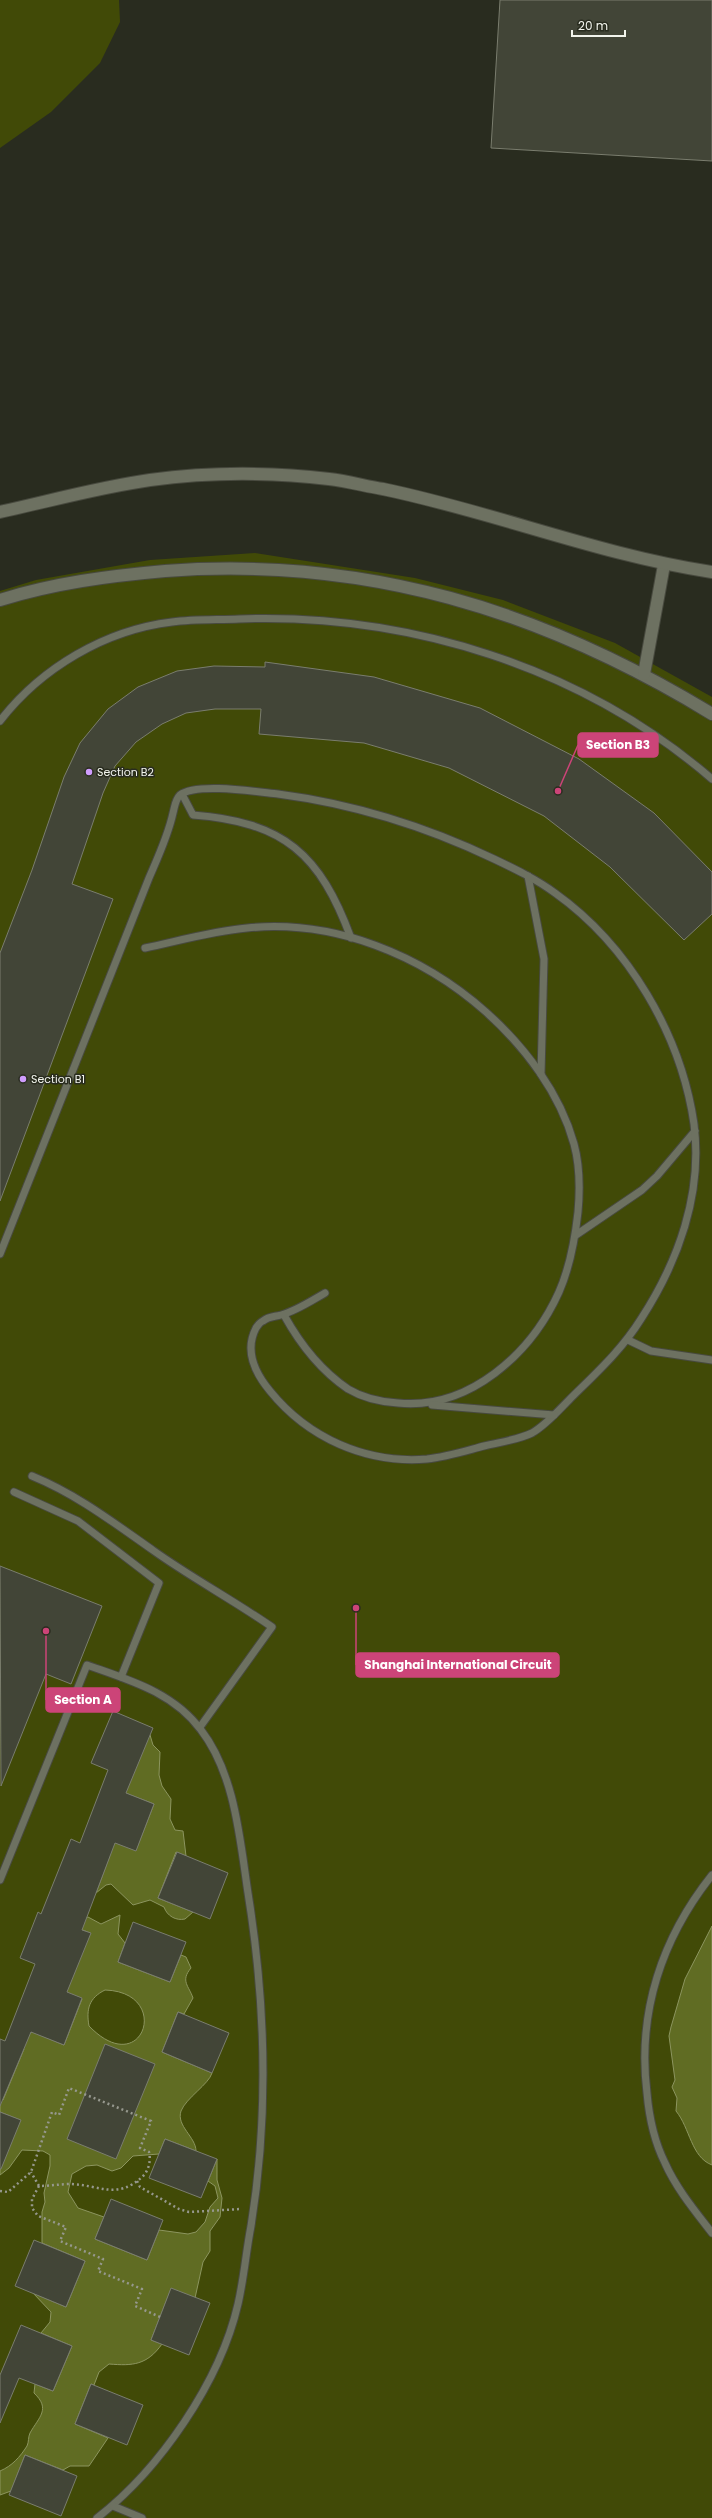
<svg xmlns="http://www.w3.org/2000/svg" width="712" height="2518" viewBox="0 0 712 2518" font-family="Poppins,sans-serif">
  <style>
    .green { fill: #414a07 }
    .water { fill: #606c23; stroke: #8c955f; fill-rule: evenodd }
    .building { fill: #424537; stroke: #7a7d6e }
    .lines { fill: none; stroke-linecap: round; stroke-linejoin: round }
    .service-casing { stroke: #484a3f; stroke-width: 9 }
    .minor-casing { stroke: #484a3f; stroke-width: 14 }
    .tertiary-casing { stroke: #484a3f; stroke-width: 14 }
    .path { stroke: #96988e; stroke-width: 2.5; stroke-dasharray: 2 3; stroke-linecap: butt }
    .service { stroke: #6d7161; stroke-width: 7 }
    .minor { stroke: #6d7161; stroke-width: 12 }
    .tertiary { stroke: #6d7161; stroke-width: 12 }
    .poi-dot { fill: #d09dfe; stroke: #292c1f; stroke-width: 1.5 }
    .labels { text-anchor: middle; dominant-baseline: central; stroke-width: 3; stroke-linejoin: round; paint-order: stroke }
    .poi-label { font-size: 11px; fill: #f2f4ec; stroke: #292c1f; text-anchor: start }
    .leader { fill: none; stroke: #cc4478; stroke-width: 1.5 }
    .callout-dot { fill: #cc4478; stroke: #292c1f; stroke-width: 1.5 }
    .callout { fill: #cc4478; stroke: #cc4478; stroke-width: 1.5 }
    .callout-label { font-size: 12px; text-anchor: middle; font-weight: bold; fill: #fff }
  </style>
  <rect width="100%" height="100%" fill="#292c1f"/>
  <g class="green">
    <polygon points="0,0 119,0 120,22 100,63 51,112 0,148"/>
    <polygon points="255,553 415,578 503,600 615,643 712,697 712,2518 0,2518 0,591 36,580 150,560"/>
  </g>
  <g class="water">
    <path d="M150,1735L153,1745L160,1752L159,1775L162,1786L171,1799L170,1819L175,1830L183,1831L186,1856L176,1852L158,1898L193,1912L185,1919C176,1921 167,1916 164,1907L150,1900L133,1905L111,1884L106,1885L96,1893L110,1855L96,1849L105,1839L136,1850L154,1804L112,1788Z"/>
    <path d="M120,1915L118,1934L125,1943L118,1962L170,1982L181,1955L186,1957L191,1968C180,1981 189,1986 193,1998L184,2014L178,2012L162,2052L212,2073C209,2084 186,2098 181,2111C176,2126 196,2137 196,2151L165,2139L159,2154L133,2156L121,2168L112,2171L97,2165L86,2166L72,2174L68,2192L78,2208L104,2217L95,2239L147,2260L159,2230L188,2234L196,2232L205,2222L210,2207L218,2198L215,2186L208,2181L217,2159V2180L222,2198L220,2217L210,2231V2251L203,2262L195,2298L171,2289L151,2340L162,2344C147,2365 133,2366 109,2364L99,2372L94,2385L91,2384L75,2424L108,2438L89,2466H70L63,2470L25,2455L11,2491L0,2495V2471C12,2466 20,2457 27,2446C29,2442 28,2437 30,2433C39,2417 51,2409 34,2393L35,2384L53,2391L72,2346L41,2333L50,2322L51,2312L33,2293L66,2307L85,2261L42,2243V2212L45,2202L44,2193L50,2166V2155L43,2151L22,2150L9,2168L0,2175V2164L20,2120L0,2112V2099L3,2100L24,2049L13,2039L33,2032L64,2045L82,1999L53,1987L90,1933L63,1922L88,1917L101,1924ZM105,1990C173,1992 143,2082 89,2026C86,2009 89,1998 105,1990Z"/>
    <path d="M712,1926V2165C691,2157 690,2128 676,2111L677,2098L672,2087L675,2080L669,2036L671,2027L685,1979Z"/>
  </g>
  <g class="building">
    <polygon points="500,0 712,0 712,161 491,148"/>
    <polygon points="265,662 374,677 480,708 579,759 654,813 712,872 712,914 684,940 610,867 544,816 449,768 364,743 259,734 261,709 215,709 186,713 162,724 136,742 115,766 103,793 72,884 113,899 0,1201 0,953 32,870 64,777 80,743 108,709 138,687 177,671 214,666 265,667"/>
    <polygon points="0,1566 102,1606 71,1684 46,1674 1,1786"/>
    <polygon points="113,1711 153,1728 126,1793 154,1804 136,1851 115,1843 82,1930 91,1933 67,1992 82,1998 64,2045 31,2032 0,2106 0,2039 5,2041 35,1964 20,1958 38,1912 41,1914 71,1839 80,1843 108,1770 91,1763"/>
    <polygon points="177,1852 228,1873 210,1919 158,1898"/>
    <polygon points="133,1922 186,1942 170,1982 118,1962"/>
    <polygon points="178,2012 229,2033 212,2073 162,2052"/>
    <polygon points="105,2044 155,2064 116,2159 67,2139"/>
    <polygon points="0,2112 21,2120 1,2169 0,2169"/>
    <polygon points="165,2139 217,2159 201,2198 149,2178"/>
    <polygon points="111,2199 163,2220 147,2260 95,2239"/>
    <polygon points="34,2240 85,2261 66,2307 15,2286"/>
    <polygon points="171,2288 210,2303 189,2355 151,2340"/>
    <polygon points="21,2325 72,2346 53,2391 19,2378 0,2423 0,2375"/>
    <polygon points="91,2384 143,2405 127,2445 75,2424"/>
    <polygon points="25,2455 77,2476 61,2516 9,2495"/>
  </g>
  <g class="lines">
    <g class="service-casing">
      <g id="service">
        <path d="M0,721C41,668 105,630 172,622C194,619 217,620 239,619C409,613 582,667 712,779"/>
        <path d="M182,794L193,815C284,822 320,854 351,938"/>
        <polyline points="528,876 544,959 541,1074"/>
        <path d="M145,948C178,941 213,931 247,928C334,919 422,955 486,1012C525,1047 560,1093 574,1144C580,1166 580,1190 578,1212C575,1239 570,1267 559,1292C531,1354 469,1410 398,1403C381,1402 363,1398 348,1389C320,1370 300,1344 284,1315"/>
        <polyline points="576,1235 642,1190 657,1176 695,1131"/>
        <path d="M0,1254C49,1128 99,1003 149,878C158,857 168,836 173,813C175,806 175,800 180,795C196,782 258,792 278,794C354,804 425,826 494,859C515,869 536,879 555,893C628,945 681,1034 694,1124C703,1194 678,1262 641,1319C621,1351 595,1374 569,1400C558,1411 546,1425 532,1433C518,1440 500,1442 484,1446C465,1451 446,1457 427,1459C366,1464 308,1438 270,1391C255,1373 244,1351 256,1328C258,1325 260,1322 263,1321C269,1316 274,1317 281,1315C296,1311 311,1301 325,1293"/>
        <polyline points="628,1340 651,1351 712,1360"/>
        <polyline points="432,1405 554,1415"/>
        <path d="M32,1476C78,1495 114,1523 154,1551C192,1578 233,1600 272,1627L200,1727"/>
        <polyline points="14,1492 78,1521 159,1583 121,1677"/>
        <path d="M712,1875C662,1938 637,2012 647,2093C649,2116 654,2141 665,2163C676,2188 695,2211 712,2233"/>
        <path d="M0,1880L87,1665C129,1680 173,1692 201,1730C235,1774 240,1840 248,1893C266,2005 269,2115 251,2226C246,2252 244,2278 238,2304C220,2382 160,2469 97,2518"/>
        <polyline points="113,2506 142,2518"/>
      </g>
    </g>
    <g class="minor-casing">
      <g id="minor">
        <path d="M0,600C54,583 109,576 165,571C366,556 541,610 712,714"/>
        <polyline points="644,674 664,565"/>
      </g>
    </g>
    <g class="tertiary-casing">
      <path id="tertiary" d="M0,512C50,501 100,487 150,480C209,472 270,472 329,479C347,481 365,486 383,489C494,512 600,555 712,572"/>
    </g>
    <g class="path">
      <polyline points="137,2181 140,2187 179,2209 189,2212 241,2209"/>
      <polyline points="39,2186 32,2199 32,2208 38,2216 66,2227 60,2241 103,2259 98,2271 142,2289 135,2306 160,2317"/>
      <path d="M0,2191L8,2192L31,2172L52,2112L59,2115L69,2088L151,2121L140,2148L149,2152C151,2160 149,2171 142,2177C117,2200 99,2185 71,2184C60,2184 50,2186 39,2186L31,2172"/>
    </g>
    <use href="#service" class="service"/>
    <use href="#minor" class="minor"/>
    <use href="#tertiary" class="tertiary"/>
  </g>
  <g class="poi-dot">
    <circle cx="89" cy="772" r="4"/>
    <circle cx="23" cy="1079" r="4"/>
  </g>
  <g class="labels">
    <g class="poi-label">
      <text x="97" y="772">Section B2</text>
      <text x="31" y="1079">Section B1</text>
    </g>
  </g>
  <path class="leader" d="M558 791L578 745M356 1608L356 1665M46 1631L46 1700"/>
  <g class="callout-dot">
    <circle cx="558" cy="791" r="4"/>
    <circle cx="356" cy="1608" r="4"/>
    <circle cx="46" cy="1631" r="4"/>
  </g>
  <g class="callout">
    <rect x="578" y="733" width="80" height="24" rx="4"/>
    <rect x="356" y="1653" width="203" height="24" rx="4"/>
    <rect x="46" y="1688" width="74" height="24" rx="4"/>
  </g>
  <g class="callout-label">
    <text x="618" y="749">Section B3</text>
    <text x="458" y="1669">Shanghai International Circuit</text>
    <text x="83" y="1704">Section A</text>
  </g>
  <path d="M572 30v6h53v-6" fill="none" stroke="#f2f4ec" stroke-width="2"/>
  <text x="578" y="30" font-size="12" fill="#f2f4ec" stroke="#292c1f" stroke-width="3" paint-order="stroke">20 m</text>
</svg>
